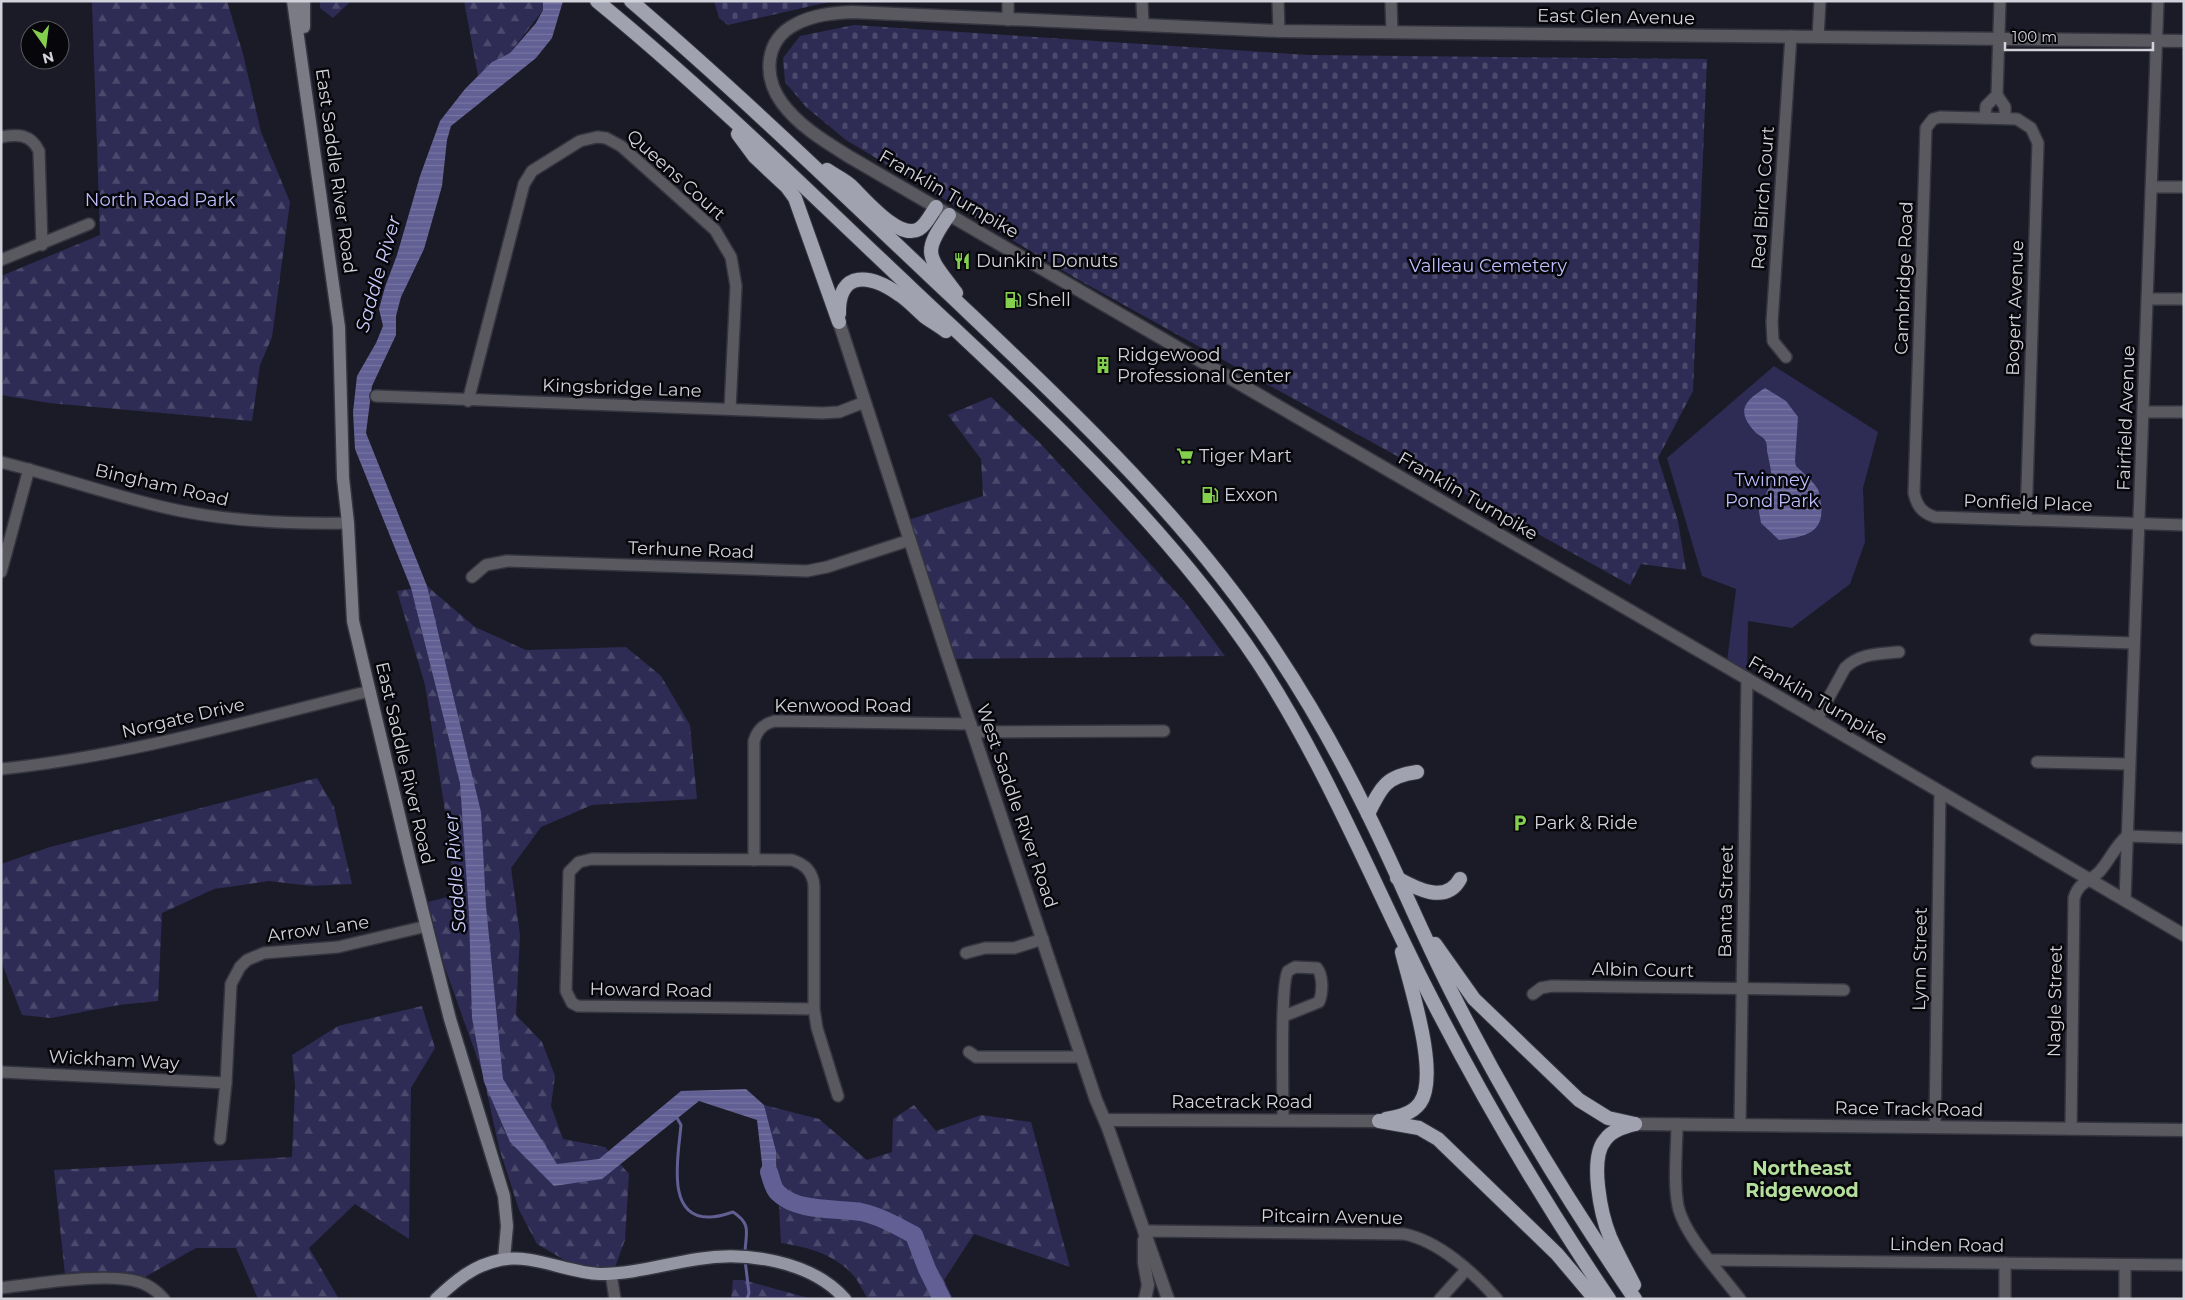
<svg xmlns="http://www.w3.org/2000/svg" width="2185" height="1300" viewBox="0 0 2185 1300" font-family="Montserrat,sans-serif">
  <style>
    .green { fill: #2e2b54 }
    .forest { fill: url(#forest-firs) }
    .cemetery { fill: url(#cemetery-stones) }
    .water { fill: url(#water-rules) }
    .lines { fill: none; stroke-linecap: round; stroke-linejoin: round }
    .stream { stroke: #615f93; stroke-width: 3 }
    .river { stroke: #615f93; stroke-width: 18 }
    .minor-casing { stroke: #353540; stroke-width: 14 }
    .tertiary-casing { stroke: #353540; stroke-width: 15 }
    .secondary-casing { stroke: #353540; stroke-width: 15 }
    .primary-casing { stroke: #353540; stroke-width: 15 }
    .trunk-casing { stroke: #353540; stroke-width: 16 }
    .minor { stroke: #59595f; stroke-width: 11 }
    .tertiary { stroke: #59595f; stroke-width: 12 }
    .secondary { stroke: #7b7b86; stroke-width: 12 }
    .primary { stroke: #9596a3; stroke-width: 12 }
    .trunk { stroke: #a1a2b0; stroke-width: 14 }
    .labels { text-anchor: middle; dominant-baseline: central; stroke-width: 5; stroke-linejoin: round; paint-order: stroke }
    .street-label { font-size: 18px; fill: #d2d2db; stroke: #07070b }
    .park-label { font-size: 18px; fill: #bdbdfd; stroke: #07070b }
    .poi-label { font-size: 18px; fill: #d2d2db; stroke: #07070b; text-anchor: start }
    .water-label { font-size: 19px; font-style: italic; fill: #cbccfc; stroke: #07070b }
    .neighbourhood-label { font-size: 19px; font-weight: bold; fill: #b4de9b; stroke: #07070b }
  </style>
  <defs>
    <pattern id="forest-firs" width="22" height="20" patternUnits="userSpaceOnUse" patternTransform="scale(1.25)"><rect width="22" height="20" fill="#2e2b54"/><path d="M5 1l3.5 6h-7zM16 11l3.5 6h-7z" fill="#4b496c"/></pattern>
    <pattern id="cemetery-stones" width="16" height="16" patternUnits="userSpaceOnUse" patternTransform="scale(1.25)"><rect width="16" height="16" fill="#2e2b54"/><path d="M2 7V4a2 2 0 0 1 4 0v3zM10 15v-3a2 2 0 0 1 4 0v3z" fill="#4b496c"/></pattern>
    <pattern id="water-rules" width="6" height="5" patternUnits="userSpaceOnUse" patternTransform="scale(1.25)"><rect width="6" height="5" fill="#615f93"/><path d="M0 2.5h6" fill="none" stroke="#7775a2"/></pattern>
  </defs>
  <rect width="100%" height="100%" fill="#1b1b27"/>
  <polygon class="green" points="1774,366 1878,432 1863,488 1865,542 1850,584 1792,628 1748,621 1747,678 1727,662 1736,589 1702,576 1667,458"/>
  <g class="forest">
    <polygon points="92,1 227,1 243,54 261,132 290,202 272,337 260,365 252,421 49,403 1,395 1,276 100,235"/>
    <polygon points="320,1 351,1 333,18 320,8"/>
    <polygon points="464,1 543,1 543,10 510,53 492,62 478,76"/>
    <polygon points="991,397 1040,443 1185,602 1225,656 946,659 905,521 983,496 981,459 948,415"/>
    <polygon points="427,586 475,627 526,650 626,647 661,676 690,725 697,799 592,805 541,827 511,868 520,935 516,1015 542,1042 555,1076 551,1106 563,1139 605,1147 629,1174 625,1240 614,1270 573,1265 537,1244 519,1210 499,1148 483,1074 445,968 428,902 455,895 444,804 425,685 397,591"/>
    <polygon points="317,778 334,807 352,884 311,886 269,881 214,889 162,913 158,1001 119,1005 51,1018 22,1015 3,966 1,952 1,864 50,847"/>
    <polygon points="422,1006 435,1048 411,1088 409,1239 355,1204 309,1248 339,1299 258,1299 236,1248 196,1248 138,1281 66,1284 54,1170 292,1157 295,1085 292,1055 338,1026"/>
    <path d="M764,1105L819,1119L867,1160L892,1152L893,1119L914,1105L936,1131L981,1115L1031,1122L1070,1267L974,1234L944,1280L953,1299H868C863,1291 859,1282 854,1276C835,1254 807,1247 781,1243L776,1151Z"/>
    <polygon points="733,1280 743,1280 812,1299 731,1299"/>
  </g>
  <g class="cemetery">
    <polygon points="714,1 833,1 728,25 719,18"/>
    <polygon points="854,25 1309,55 1707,59 1693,391 1658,458 1678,521 1686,570 1641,564 1630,585 1077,279 846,140 806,107 785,82 783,58 800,36"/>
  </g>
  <g class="water">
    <polygon points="543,1 563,1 552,38 536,58 451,126 447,140 442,186 424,249 401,297 396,316 396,335 372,386 366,433 427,586 481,812 486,906 503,1079 557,1164 599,1159 681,1091 746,1089 764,1105 776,1151 777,1193 764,1181 757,1120 699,1101 602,1179 554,1186 510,1142 484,1082 472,1018 469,915 460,783 411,588 355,449 353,412 357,376 376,343 383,326 379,309 385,287 397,255 420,176 440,121 465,89 492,62 510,53 536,23 543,10"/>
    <path d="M1765,388L1786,401L1798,417L1795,461L1796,466C1803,473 1816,483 1819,492C1820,496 1820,500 1821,504C1825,534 1803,537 1779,540L1761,523L1758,506C1775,481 1773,480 1767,451C1767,448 1767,443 1765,440C1763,437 1759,435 1756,433C1736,411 1743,402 1765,388Z"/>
  </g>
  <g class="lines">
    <g class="stream">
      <path d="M677,1118L681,1125C679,1152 664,1219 710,1217C718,1217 726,1214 733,1212C753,1225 745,1234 745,1254"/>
      <polyline points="745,1260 749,1293 747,1299"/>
    </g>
    <path class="river" d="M769,1172C771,1178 773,1189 778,1193C797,1212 836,1208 861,1212C880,1216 897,1226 914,1235L927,1269L942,1299"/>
    <g class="minor-casing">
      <g id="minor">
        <polyline points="1142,1 1143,25"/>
        <polyline points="1278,1 1279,31"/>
        <polyline points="1391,1 1392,32"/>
        <polyline points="1008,20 1008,1"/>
        <polyline points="1818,37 1820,1"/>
        <polyline points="1997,95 2005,107 2005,118"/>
        <polyline points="1985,118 1986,106 1997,95 2000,1"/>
        <path d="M1,137C18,134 31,134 39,151L42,245"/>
        <polyline points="2152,187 2184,187"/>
        <polyline points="1,260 89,224"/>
        <polyline points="2148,299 2184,299"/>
        <polyline points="1786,357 1773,341 1772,322 1791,36"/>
        <polyline points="376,396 822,413 839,412 865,402"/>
        <polyline points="468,401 524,184 532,171 580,141 597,137 606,138 621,146 715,230 731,257 736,286 730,409"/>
        <polyline points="2143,412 2184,412"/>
        <path d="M1,462C62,477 120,499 181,511C237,522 292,524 348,523"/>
        <path d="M2026,520L2038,143L2031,128L2017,119L1940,117L1933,119L1926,128L1914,493C1917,506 1922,513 1935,517L2184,525"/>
        <polyline points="1,572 29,469"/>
        <polyline points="472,577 486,565 507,561 807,571 827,567 910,540"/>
        <polyline points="2036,640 2134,643"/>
        <path d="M1817,719L1845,668C1860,653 1879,654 1899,652"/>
        <polyline points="974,732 1164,731"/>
        <polyline points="2037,762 2129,764"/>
        <path d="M1,769C126,756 248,721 370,691"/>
        <polyline points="2127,836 2184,838"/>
        <path d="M754,860V741C757,730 763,724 775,721L971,724"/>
        <polyline points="2125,900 2158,1"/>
        <polyline points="966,953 985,948 1014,948 1043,939"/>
        <polyline points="1533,994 1541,988 1552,986 1844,990"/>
        <path d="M814,1009L578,1006L572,1003L566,991L569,872L579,862L592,859L792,860C805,864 813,872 814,886V1009L817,1028L838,1096"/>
        <polyline points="969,1052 976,1057 1082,1057"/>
        <polyline points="1,1072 226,1083"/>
        <path d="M1283,1119C1283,1096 1280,983 1288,971L1295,967L1317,968C1323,976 1323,992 1319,1002L1284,1016"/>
        <path d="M1677,1124C1677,1150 1673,1180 1678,1206C1684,1235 1721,1274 1740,1299"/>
        <polyline points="1740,1125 1747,678"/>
        <polyline points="1935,1127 1940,792"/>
        <path d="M2071,1129L2074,898C2079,881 2090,882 2100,871C2110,860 2115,846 2127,836"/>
        <polyline points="220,1139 226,1083 231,984 240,967 247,960 264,953 338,947 427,926"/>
        <path d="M1144,1233L1149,1231L1404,1234C1439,1241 1474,1273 1497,1299"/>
        <polyline points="1711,1260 2184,1265"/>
        <polyline points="611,1274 615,1299"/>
        <path d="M1,1288C36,1284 107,1272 139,1282C149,1285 157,1291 164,1299"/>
        <polyline points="1440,1299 1466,1270"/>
        <polyline points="2005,1299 2005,1263"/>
        <polyline points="2125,1299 2125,1265"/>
      </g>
    </g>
    <g class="tertiary-casing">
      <g id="tertiary">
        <path d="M2184,41L1279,31L852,12C832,13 813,15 796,24C764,40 763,77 782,103C799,126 824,141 848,156L1806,713L2184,935"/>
        <polyline points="839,322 948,658 1096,1100 1108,1128 1168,1299"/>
        <polyline points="1105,1120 1379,1121"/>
        <polyline points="1635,1124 2184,1130"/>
        <polyline points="1144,1240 1144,1263 1148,1285 1145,1299"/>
      </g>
    </g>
    <g class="secondary-casing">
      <g id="secondary">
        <polyline points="293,1 339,327 343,478 348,523 353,621 410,861 450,1019 504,1196 507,1226 504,1259"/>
        <polyline points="304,27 304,1"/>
      </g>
    </g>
    <g class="primary-casing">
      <path id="primary" d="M436,1299C455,1281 474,1265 500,1260C531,1253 568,1273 600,1274C634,1274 665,1264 698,1259C746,1251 812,1261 845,1299"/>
    </g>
    <g class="trunk-casing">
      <g id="trunk">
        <path d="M597,1C707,91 809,192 912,289C1036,406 1163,519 1258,662C1324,763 1369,874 1423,982C1478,1091 1540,1197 1609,1299"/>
        <path d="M631,1C741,95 845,196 950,295C1067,406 1185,515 1275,651C1309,702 1339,755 1366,810C1396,870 1421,932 1451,991C1505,1098 1567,1200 1635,1299"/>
        <polyline points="738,134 755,157 787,187 795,198 839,322"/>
        <path d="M827,170C834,175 843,179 850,185C864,198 899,241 919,229C926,225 931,214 936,207"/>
        <path d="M949,215C920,255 929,256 956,293"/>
        <path d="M839,314C838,268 872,275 900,295C909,301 916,309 924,316C931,321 939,326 946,331"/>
        <path d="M1368,814C1381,787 1386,776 1417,772"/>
        <path d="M1397,878C1415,888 1446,905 1460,879"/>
        <polyline points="1435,944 1474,999 1579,1100 1608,1118 1635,1124"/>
        <path d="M1386,1119C1398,1117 1412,1114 1420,1103C1440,1075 1410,985 1402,952"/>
        <polyline points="1379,1121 1419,1128 1438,1139 1557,1254 1595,1299"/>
        <path d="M1634,1285C1626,1269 1617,1253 1610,1237C1601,1215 1589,1159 1605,1140C1612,1130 1624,1127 1635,1124"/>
      </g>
    </g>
    <use href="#minor" class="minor"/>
    <use href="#tertiary" class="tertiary"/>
    <use href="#secondary" class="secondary"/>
    <use href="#primary" class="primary"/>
    <use href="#trunk" class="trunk"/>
  </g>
  <defs>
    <g id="restaurant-bare" transform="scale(1.35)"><path d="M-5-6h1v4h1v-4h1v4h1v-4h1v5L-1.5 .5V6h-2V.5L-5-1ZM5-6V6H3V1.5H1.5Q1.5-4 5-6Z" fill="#84d04e" stroke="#07070b" stroke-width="2.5" paint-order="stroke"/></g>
    <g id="fuel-bare" transform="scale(1.35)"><path d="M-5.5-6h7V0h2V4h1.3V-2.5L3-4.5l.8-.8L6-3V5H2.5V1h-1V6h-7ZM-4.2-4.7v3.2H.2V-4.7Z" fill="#84d04e" stroke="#07070b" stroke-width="2.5" paint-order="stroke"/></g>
    <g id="building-bare" transform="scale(1.35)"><path d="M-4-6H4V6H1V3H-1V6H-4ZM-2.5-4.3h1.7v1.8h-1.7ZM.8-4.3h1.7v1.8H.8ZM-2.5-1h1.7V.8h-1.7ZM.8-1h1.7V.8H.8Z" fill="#84d04e" stroke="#07070b" stroke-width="2.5" paint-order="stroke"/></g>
    <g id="supermarket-bare" transform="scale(1.35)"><path d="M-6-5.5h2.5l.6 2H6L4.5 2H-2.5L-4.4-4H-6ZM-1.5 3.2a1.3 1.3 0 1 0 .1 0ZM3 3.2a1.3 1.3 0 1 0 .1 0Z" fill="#84d04e" stroke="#07070b" stroke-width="2.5" paint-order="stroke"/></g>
    <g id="parking-bare" transform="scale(1.35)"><path d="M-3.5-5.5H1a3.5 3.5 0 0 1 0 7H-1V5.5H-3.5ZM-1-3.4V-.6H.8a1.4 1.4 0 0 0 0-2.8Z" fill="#84d04e" stroke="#07070b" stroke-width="2.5" paint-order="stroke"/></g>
  </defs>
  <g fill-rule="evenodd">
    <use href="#restaurant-bare" x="962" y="261"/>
    <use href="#fuel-bare" x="1013" y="300"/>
    <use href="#building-bare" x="1103" y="365"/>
    <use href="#supermarket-bare" x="1185" y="456"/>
    <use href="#fuel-bare" x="1210" y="495"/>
    <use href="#parking-bare" x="1520" y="823"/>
  </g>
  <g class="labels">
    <g class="street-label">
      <text transform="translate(1616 17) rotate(1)">East Glen Avenue</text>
      <text transform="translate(336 171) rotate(82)">East Saddle River Road</text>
      <text transform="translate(676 175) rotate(42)">Queens Court</text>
      <text transform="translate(949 194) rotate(30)">Franklin Turnpike</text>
      <text transform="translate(1763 198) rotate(-86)">Red Birch Court</text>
      <text transform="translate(1904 278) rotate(-88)">Cambridge Road</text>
      <text transform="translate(2015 308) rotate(-88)">Bogert Avenue</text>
      <text transform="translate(622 388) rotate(2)">Kingsbridge Lane</text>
      <text transform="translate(2126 418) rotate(-88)">Fairfield Avenue</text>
      <text transform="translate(162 485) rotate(13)">Bingham Road</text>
      <text transform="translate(1468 496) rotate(30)">Franklin Turnpike</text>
      <text transform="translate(2028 503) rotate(2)">Ponfield Place</text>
      <text transform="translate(691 550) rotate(2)">Terhune Road</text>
      <text transform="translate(1818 700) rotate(30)">Franklin Turnpike</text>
      <text x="843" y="706">Kenwood Road</text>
      <text transform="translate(183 718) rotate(-13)">Norgate Drive</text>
      <text transform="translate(405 763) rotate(77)">East Saddle River Road</text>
      <text transform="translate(1017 806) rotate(71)">West Saddle River Road</text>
      <text transform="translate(1726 901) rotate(-89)">Banta Street</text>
      <text transform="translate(318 929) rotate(-8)">Arrow Lane</text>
      <text transform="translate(1920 959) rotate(-89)">Lynn Street</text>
      <text transform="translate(1643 970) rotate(1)">Albin Court</text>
      <text transform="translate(651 990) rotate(1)">Howard Road</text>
      <text transform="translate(2055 1001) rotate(-89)">Nagle Street</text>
      <text transform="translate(114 1060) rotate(3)">Wickham Way</text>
      <text x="1242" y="1102">Racetrack Road</text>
      <text transform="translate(1909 1109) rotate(1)">Race Track Road</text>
      <text transform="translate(1332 1217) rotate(1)">Pitcairn Avenue</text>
      <text transform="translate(1947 1245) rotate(1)">Linden Road</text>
    </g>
    <g class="park-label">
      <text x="160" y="200">North Road Park</text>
      <text x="1488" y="266">Valleau Cemetery</text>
      <text x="1772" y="480">Twinney<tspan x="1772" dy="21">Pond Park</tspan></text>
    </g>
    <g class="poi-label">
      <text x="976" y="261">Dunkin' Donuts</text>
      <text x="1027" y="300">Shell</text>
      <text x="1117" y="355">Ridgewood<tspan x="1117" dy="21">Professional Center</tspan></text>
      <text x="1199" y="456">Tiger Mart</text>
      <text x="1224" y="495">Exxon</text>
      <text x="1534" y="823">Park &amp; Ride</text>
    </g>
    <g class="water-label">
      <text transform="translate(378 274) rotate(-74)">Saddle River</text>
      <text transform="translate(455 873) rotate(-94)">Saddle River</text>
    </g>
    <g class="neighbourhood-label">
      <text x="1802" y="1168">Northeast<tspan x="1802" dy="22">Ridgewood</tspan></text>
    </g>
  </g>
  <rect width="2185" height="1300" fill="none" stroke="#d2d2db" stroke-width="5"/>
  <g transform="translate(45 45) rotate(166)"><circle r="24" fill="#07070b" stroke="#58585e"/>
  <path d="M0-4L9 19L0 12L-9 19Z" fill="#84d04e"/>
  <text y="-8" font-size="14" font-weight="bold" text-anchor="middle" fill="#d2d2db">N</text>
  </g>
  <path d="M2005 42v8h148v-8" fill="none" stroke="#d2d2db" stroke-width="2.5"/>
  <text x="2012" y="42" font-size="15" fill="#d2d2db" stroke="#07070b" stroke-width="4" paint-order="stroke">100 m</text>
</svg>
